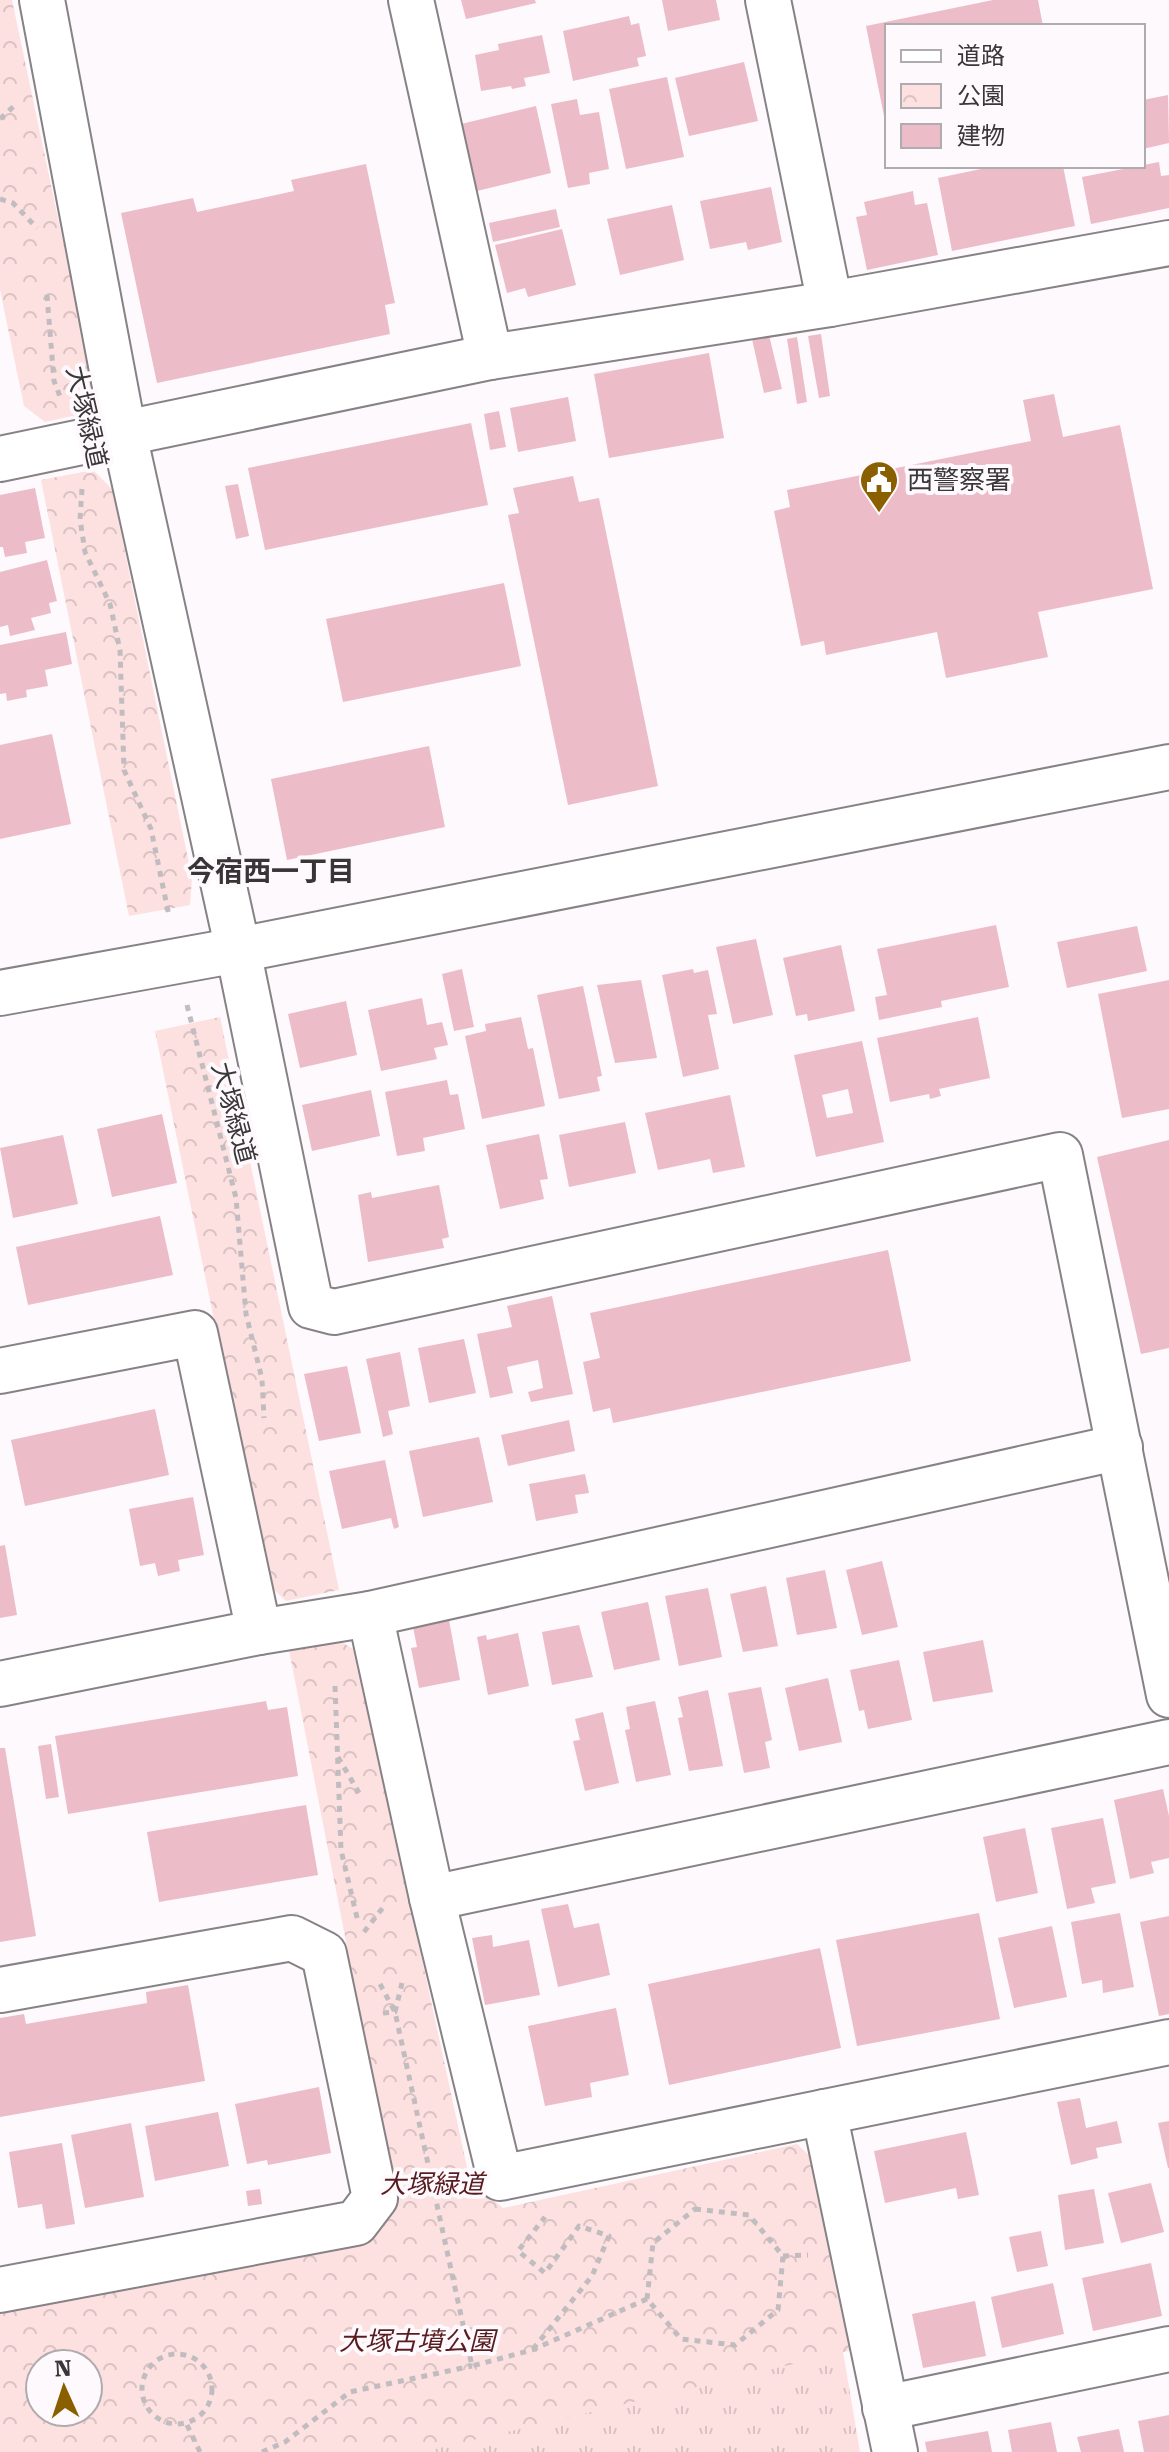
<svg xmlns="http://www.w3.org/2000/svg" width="1169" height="2452" viewBox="0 0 1169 2452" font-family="'Roboto Serif','Noto Sans JP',serif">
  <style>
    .grass { fill: url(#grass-tufts) }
    .park { fill: url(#park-crowns); fill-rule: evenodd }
    .building { fill: #ecbcc9; fill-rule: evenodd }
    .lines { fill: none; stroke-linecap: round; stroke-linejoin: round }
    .minor-casing { stroke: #868285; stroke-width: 48 }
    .tertiary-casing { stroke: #868285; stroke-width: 48 }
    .path { stroke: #c1bcbf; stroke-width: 5; stroke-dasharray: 6 6; stroke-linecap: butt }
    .minor { stroke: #fff; stroke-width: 44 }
    .tertiary { stroke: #fff; stroke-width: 44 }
    .labels { text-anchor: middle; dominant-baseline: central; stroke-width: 8; stroke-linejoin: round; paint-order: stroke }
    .street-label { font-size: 26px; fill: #393738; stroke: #fef9fc }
    .poi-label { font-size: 26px; fill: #393738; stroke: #fef9fc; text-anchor: start }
    .park-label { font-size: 26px; font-style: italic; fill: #571c20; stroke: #fef9fc }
    .neighbourhood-label { font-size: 28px; font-weight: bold; fill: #383537; stroke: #fef9fc }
  </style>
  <defs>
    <pattern id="grass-tufts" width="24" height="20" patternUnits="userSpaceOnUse" patternTransform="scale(2)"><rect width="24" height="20" fill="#fde1e1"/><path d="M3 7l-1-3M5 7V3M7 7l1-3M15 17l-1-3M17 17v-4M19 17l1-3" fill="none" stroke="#dac2c2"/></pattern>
    <pattern id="park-crowns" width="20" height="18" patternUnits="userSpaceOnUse" patternTransform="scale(2)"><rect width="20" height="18" fill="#fde1e1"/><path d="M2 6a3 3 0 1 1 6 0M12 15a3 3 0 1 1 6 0" fill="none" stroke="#dac2c2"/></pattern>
  </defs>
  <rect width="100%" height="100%" fill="#fef9fc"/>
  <polygon class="grass" points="829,2269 860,2452 307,2452"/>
  <g class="park">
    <polygon points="0,0 12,0 96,398 86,413 45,422 24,406 0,290"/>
    <polygon points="93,470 112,489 192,878 190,905 129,916 41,480"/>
    <polygon points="220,1017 339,1590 286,1601 268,1584 155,1031"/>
    <path d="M333,1637L355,1650L470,2181L503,2208L797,2144L811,2157L852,2350L423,2452H0V2307L373,2237L397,2202L288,1645ZM40,2364H88V2412H40Z"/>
  </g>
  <g class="building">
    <polygon points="461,0 535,0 536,3 466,19"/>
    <polygon points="662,0 716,0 720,20 668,31"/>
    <polygon points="993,0 1038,0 1043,26 887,26 884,116 866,26"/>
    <polygon points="629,16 631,25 639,23 646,56 637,58 639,66 573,81 563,31"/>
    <polygon points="542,35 550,73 524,78 526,86 512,89 511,86 481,91 475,55 499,50 498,44"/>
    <polygon points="744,62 758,121 689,136 675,78"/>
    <polygon points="667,77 684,157 626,169 609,89"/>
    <polygon points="1168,95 1169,143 1143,149 1143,100"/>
    <polygon points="577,99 580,115 599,112 609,169 589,173 590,184 568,188 551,104"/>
    <polygon points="536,106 551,173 477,191 461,124"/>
    <polygon points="1159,162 1161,176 1169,175 1169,208 1091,224 1082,177"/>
    <polygon points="366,164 395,303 385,305 390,334 157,383 121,213 193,198 197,212 294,191 291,180"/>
    <polygon points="995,166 1063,166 1075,226 952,251 938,178"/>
    <polygon points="771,187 782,242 748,250 746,242 710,249 700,201"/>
    <polygon points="913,191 915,205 927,203 938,255 867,270 856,217 867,215 864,202"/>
    <polygon points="672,205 684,260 620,275 607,219"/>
    <polygon points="556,209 560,227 493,242 489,223"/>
    <polygon points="562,229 576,285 528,297 525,288 507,293 495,245"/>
    <polygon points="821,334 830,396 819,398 808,336"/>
    <polygon points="769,335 782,389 764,393 752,339"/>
    <polygon points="797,337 807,402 797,404 787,339"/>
    <polygon points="709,353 724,438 609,458 594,374"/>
    <polygon points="1054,394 1063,437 1120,425 1153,589 1038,612 1048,657 946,678 937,632 826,655 824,641 801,646 774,511 790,507 787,490 1031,441 1023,400"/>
    <polygon points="568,397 576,441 518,452 510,408"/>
    <polygon points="499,411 506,447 490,450 484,414"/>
    <polygon points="471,423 488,505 265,550 248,468"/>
    <polygon points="573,476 579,502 599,498 658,786 568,805 508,515 519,513 513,488"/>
    <polygon points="238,484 249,536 236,539 225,486"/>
    <polygon points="35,488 45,538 25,542 27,553 5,557 3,547 0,547 0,495"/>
    <polygon points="47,560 57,601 49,603 51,613 31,618 35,630 10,636 8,625 0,627 0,572"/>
    <polygon points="504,583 521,666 343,702 326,619"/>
    <polygon points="66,632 72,664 45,670 48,686 26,690 27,697 7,701 6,693 0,694 0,645"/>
    <polygon points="52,734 71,824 0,839 0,745"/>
    <polygon points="429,746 445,827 287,860 271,779"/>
    <polygon points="996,925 1009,987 941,1001 942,1007 879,1020 875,997 887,995 877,949"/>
    <polygon points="1137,926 1147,971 1067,988 1057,942"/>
    <polygon points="756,939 773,1015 733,1024 716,947"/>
    <polygon points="841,945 855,1011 808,1021 807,1014 796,1016 783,958"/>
    <polygon points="462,969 474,1027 454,1031 442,974"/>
    <polygon points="693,969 694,973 708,970 717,1014 708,1015 719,1069 683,1077 662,975"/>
    <polygon points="641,980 657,1058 615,1063 597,985"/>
    <polygon points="1169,980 1169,1109 1122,1118 1098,994"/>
    <polygon points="583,986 602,1076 597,1077 600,1091 559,1099 537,995"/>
    <polygon points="422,998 427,1025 442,1022 448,1045 434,1048 437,1059 381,1071 368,1010"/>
    <polygon points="346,1001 357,1055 300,1068 288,1014"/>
    <polygon points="521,1017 528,1049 533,1048 545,1106 482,1119 465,1036 486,1031 485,1024"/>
    <polygon points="978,1017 990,1078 939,1089 941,1096 930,1099 929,1094 890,1102 877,1038"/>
    <path d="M862,1041L884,1142L816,1157L794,1055ZM848,1089L853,1113L827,1118L822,1095Z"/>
    <polygon points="447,1080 450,1095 458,1094 465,1129 423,1138 425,1151 397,1156 385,1092"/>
    <polygon points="371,1090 380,1136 312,1151 302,1105"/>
    <polygon points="730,1095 745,1167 713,1173 710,1159 658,1170 645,1113"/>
    <polygon points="162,1114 177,1183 112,1197 97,1129"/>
    <polygon points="625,1122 636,1173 569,1187 559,1135"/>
    <polygon points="539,1134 548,1179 540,1180 544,1199 500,1209 486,1145"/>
    <polygon points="63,1135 78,1204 13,1218 0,1148"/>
    <polygon points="1169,1140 1169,1348 1141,1354 1097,1157"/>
    <polygon points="439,1185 449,1237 442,1239 444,1248 368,1262 358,1195 371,1192 372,1198"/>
    <polygon points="160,1216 173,1275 28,1305 16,1247"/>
    <polygon points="888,1250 911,1361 613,1423 610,1408 593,1412 583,1362 600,1358 590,1313"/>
    <polygon points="552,1296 573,1394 531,1402 528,1392 543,1388 538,1360 507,1367 513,1393 490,1398 477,1334 512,1327 507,1306"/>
    <polygon points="464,1339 476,1393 429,1403 418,1348"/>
    <polygon points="400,1352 410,1406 388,1411 393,1434 383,1437 366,1359"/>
    <polygon points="347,1366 361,1433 319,1441 304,1374"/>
    <polygon points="155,1409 169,1475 25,1506 11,1440"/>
    <polygon points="569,1420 575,1451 508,1466 501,1435"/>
    <polygon points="479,1437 493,1502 423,1517 409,1451"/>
    <polygon points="385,1460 399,1527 394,1529 391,1518 342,1529 329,1471"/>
    <polygon points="585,1474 589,1493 575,1495 578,1513 536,1521 529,1484"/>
    <polygon points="193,1497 204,1555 178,1560 180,1571 158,1576 155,1563 140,1566 129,1509"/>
    <polygon points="5,1545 17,1615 0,1618 0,1546"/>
    <polygon points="882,1561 898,1627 862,1635 846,1570"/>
    <polygon points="825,1570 837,1628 797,1635 786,1578"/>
    <polygon points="766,1586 778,1646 743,1652 730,1594"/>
    <polygon points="708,1588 722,1657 679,1666 665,1596"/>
    <polygon points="648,1602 660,1660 614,1670 601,1612"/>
    <polygon points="449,1620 460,1680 419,1688 411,1648 417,1647 413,1627"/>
    <polygon points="579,1625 593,1677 552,1685 542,1632"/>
    <polygon points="518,1633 529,1686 488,1695 477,1637 486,1635 487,1640"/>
    <polygon points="983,1640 993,1692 933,1702 923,1652"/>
    <polygon points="899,1660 912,1720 868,1729 864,1710 859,1711 850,1670"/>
    <polygon points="828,1678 842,1742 799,1751 785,1688"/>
    <polygon points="761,1687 772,1740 765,1742 770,1768 744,1773 728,1693"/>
    <polygon points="708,1690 723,1766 689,1771 678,1718 683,1717 678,1697"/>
    <polygon points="266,1701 268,1710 287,1707 298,1776 68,1814 55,1736"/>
    <polygon points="655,1701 671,1775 636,1782 625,1730 630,1729 626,1707"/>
    <polygon points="603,1712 619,1783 585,1791 573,1741 580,1740 575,1719"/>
    <polygon points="51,1744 59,1797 46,1799 38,1746"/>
    <polygon points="0,1748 5,1748 36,1936 0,1942"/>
    <polygon points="1163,1789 1169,1816 1169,1858 1151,1862 1154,1873 1130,1879 1114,1800"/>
    <polygon points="306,1805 318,1875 159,1902 147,1832"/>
    <polygon points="1103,1818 1116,1883 1091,1888 1095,1903 1067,1909 1051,1828"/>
    <polygon points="1025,1828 1038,1893 996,1902 983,1837"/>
    <polygon points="568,1904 574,1928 599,1923 610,1975 558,1987 541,1909"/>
    <polygon points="979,1913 1000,2019 857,2046 836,1940"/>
    <polygon points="1120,1913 1134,1987 1103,1993 1102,1980 1082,1984 1071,1922"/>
    <polygon points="1169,1916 1169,2014 1159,2016 1140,1922"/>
    <polygon points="1052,1926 1067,1997 1014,2008 998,1938"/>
    <polygon points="492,1935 493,1947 529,1940 540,1995 485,2005 472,1938"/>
    <polygon points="820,1948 841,2048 669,2085 648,1984"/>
    <polygon points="188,1985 205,2081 0,2117 0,2018 24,2014 26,2024 147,2003 146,1992"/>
    <polygon points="616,2008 629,2075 590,2083 592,2097 545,2106 528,2026"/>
    <polygon points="319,2087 331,2153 268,2165 267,2160 247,2164 235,2104"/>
    <polygon points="1080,2098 1086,2128 1117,2121 1122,2143 1096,2148 1098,2158 1071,2165 1057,2102"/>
    <polygon points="218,2112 229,2166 155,2181 145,2126"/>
    <polygon points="1169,2121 1169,2168 1168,2168 1158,2123"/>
    <polygon points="131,2123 144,2197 85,2208 71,2135"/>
    <polygon points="966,2132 979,2195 958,2199 956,2188 885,2203 874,2151"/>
    <polygon points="62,2143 75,2224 46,2229 42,2204 18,2208 9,2152"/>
    <polygon points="1151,2183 1164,2232 1121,2243 1108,2193"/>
    <polygon points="260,2189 262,2204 248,2206 246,2191"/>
    <polygon points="1094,2189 1104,2243 1065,2250 1058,2195"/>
    <polygon points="1041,2231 1048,2266 1017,2272 1009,2237"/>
    <polygon points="1151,2263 1162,2316 1093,2331 1082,2278"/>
    <polygon points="1053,2283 1064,2334 1002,2348 991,2297"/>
    <polygon points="975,2301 986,2356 923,2368 912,2314"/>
    <polygon points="1169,2415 1169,2452 1144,2452 1138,2421"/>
    <polygon points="1051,2422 1057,2452 1012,2452 1008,2430"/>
    <polygon points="1119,2429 1124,2452 1081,2452 1077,2437"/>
    <polygon points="988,2431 992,2452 927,2452 925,2442"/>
  </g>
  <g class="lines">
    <g class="minor-casing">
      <g id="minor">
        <polyline points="42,0 124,434 238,950 311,1306 334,1312 1060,1155 1169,1695"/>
        <polyline points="411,0 490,357"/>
        <polyline points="768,0 830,304"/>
        <polyline points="0,459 490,357 830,304 1169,243"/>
        <polyline points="0,1371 195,1333 259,1632 0,1684"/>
        <polyline points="370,1614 432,1898 500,2178 1169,2042"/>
        <polyline points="259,1632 370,1614 1120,1447"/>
        <polyline points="432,1898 1169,1742"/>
        <polyline points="0,1990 292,1938 324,1954 375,2198 356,2223 0,2290"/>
        <polyline points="824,2112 895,2452"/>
        <polyline points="885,2408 1169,2349"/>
      </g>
    </g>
    <g class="tertiary-casing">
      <polyline id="tertiary" points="0,993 238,950 1169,767"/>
    </g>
    <g class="path">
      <polyline points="0,119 14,106"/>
      <polyline points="0,199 13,203 37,228"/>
      <polyline points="47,295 54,381 61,399"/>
      <polyline points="82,489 80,519 85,552 110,604 120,650 124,770 151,829 169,916"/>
      <polyline points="187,1005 236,1198 246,1314 262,1379 264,1418"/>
      <polyline points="335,1686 341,1850 358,1922"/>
      <polyline points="338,1757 359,1793"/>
      <polyline points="364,1932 385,1905"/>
      <polyline points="380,1984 395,2012 472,2366 532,2350 647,2299"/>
      <polyline points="383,2013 395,2012 402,1983"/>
      <polygon points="695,2209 749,2215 783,2256 778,2310 735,2345 681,2339 647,2299 653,2243"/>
      <polyline points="783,2256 808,2255"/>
      <polyline points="533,2349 592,2276 609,2236 579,2226 545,2273 518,2251 545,2217"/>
      <circle cx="177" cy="2389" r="35"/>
      <polyline points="187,2425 200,2452"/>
      <polyline points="262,2452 285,2442 350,2392 472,2366"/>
    </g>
    <use href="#minor" class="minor"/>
    <use href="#tertiary" class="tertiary"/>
  </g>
  <defs>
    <g id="civic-pin" transform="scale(2)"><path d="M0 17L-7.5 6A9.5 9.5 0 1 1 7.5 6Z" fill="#895f00" stroke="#fef9fc"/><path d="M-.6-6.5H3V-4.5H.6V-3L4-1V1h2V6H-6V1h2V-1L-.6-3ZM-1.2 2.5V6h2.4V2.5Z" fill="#fff"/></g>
  </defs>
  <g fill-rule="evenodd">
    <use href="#civic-pin" x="879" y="480"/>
  </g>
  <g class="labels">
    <g class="street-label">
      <text transform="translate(87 417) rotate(77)">大塚緑道</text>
      <text transform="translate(234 1113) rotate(75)">大塚緑道</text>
    </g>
    <g class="poi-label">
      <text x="907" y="480">西警察署</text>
    </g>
    <g class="park-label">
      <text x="432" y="2184">大塚緑道</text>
      <text x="417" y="2341">大塚古墳公園</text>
    </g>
    <g class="neighbourhood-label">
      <text x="271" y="871">今宿西一丁目</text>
    </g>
  </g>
  <rect x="885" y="24" width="260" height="144" fill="#fef9fc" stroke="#afabae" stroke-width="2"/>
  <rect x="901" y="50" width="40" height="12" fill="#ffffff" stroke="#afabae" stroke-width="2"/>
  <text x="957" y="64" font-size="24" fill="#393738">道路</text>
  <rect x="901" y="84" width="40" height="24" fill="url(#park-crowns)" stroke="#afabae" stroke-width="2"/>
  <text x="957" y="104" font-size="24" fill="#393738">公園</text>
  <rect x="901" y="124" width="40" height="24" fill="#ecbcc9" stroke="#afabae" stroke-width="2"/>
  <text x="957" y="144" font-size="24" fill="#393738">建物</text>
  <g transform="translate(64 2388) rotate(357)"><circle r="38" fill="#fef9fc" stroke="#afabae" stroke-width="2"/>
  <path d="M0-6L14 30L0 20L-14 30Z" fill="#895f00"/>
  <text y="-12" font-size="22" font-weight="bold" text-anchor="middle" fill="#393738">N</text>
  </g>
</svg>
